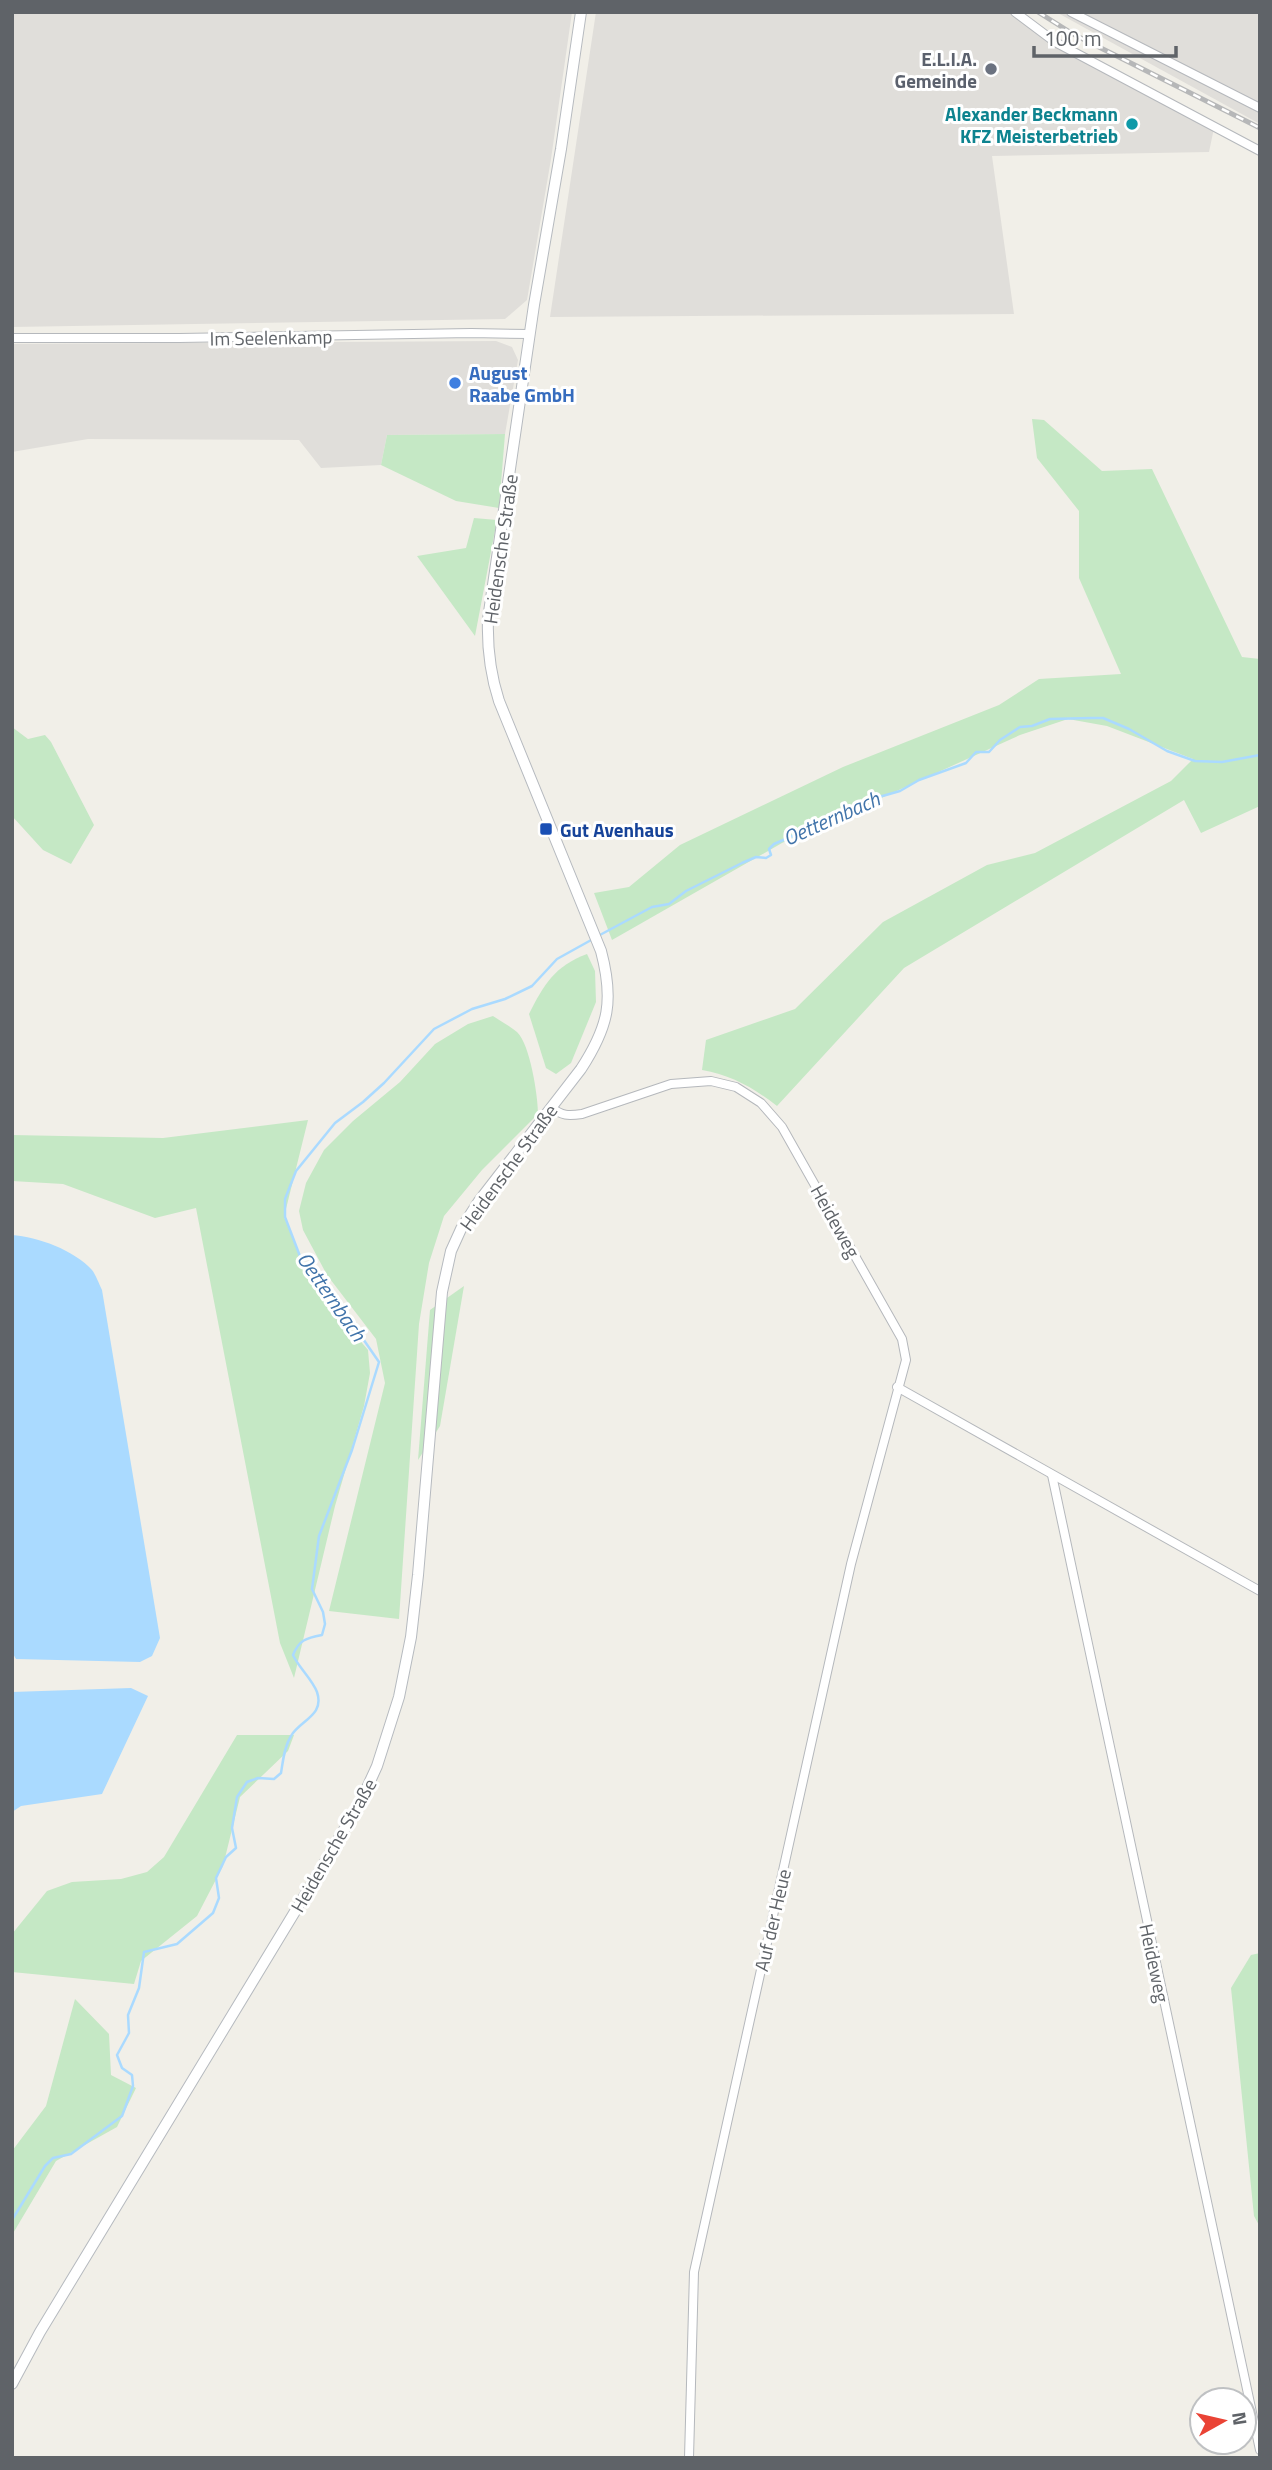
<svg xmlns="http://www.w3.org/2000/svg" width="1272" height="2470" viewBox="0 0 1272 2470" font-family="'Titillium Web',sans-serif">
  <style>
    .industrial { fill: #e0deda }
    .green { fill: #c5e8c5 }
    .water { fill: #aadaff }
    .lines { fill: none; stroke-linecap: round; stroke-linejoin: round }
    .stream { stroke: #aadaff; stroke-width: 2.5 }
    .minor-casing { stroke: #b5b8bc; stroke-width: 10 }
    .secondary-casing { stroke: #b6babf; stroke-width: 12 }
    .minor { stroke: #fff; stroke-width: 8 }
    .secondary { stroke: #fff; stroke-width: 10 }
    .rail-casing { stroke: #b6b7b8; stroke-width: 5 }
    .rail { stroke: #fff; stroke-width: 2.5; stroke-dasharray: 8; stroke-linecap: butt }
    .worship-dot { fill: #6b7280; stroke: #fff; stroke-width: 2.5 }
    .culture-dot { fill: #0f9aa8; stroke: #fff; stroke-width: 2.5 }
    .shop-dot { fill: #3f7fe0; stroke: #fff; stroke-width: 2.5 }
    .transit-dot { fill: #1a4fb4; stroke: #fff; stroke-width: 2.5 }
    .labels { text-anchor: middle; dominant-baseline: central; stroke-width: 6; stroke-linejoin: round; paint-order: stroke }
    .worship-label { font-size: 19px; font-weight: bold; fill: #5b616d; stroke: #fff; text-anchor: end }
    .culture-label { font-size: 19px; font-weight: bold; fill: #0d838f; stroke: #fff; text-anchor: end }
    .street-label { font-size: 19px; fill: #5f6368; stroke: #fff }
    .shop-label { font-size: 19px; font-weight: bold; fill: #366cbe; stroke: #fff; text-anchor: start }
    .transit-label { font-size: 19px; font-weight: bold; fill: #164399; stroke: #fff; text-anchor: start }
    .water-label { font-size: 21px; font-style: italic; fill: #4174aa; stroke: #fff }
  </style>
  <rect width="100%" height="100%" fill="#f1efe8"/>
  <g class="industrial">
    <polygon points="12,12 572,12 551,159 527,300 505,319 12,327"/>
    <polygon points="596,12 1016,12 1040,29 1214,128 1209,152 992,156 1014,314 550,317"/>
    <polygon points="1056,12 1260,12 1260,124"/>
    <polygon points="496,341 512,347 518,360 505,434 387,435 381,465 321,468 299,440 88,439 12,452 12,344"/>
  </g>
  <g class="green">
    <path d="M1032,419L1044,420L1102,471L1152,469L1242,657L1260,659V806L1201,833L1184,800L904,968L777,1106C754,1088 731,1075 702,1070L706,1040L795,1009L883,922L987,865L1035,853L1171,781L1193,759L1107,726L1068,719L1020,735L782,843L612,940L594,893L629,887L680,845L843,767L999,705L1039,679L1121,674L1079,578V511L1037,458Z"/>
    <polygon points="505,434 499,508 456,501 381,465 387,435"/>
    <polygon points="474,518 497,520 475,636 417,556 466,548"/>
    <polygon points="12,727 28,739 45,735 51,742 94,825 71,864 43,850 12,816"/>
    <path d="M587,954L595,971L596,1002L571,1063L556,1074L546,1068L529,1014C544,984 555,966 587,954Z"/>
    <path d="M493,1016C500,1021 510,1026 517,1032C530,1044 538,1096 538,1114L482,1170L444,1216L429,1263L419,1324L399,1619L329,1611L385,1383L376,1339L327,1275L303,1230L299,1211L306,1183L324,1150L353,1121L400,1082L435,1044L468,1024Z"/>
    <polygon points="308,1120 284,1217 310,1281 368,1350 370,1373 364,1406 335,1506 294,1678 280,1643 196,1208 155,1218 63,1184 12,1181 12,1135 163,1138"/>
    <polygon points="464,1286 440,1426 418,1460 430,1310"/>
    <polygon points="237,1735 294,1735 288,1751 240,1797 223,1866 197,1916 141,1961 134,1984 12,1972 12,1934 47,1891 72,1882 121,1879 147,1872 164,1857"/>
    <polygon points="1260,1953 1260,2227 1254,2216 1231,1988 1251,1955"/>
    <polygon points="75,1999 109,2034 111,2075 136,2088 117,2127 56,2161 12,2235 12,2151 46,2106"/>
  </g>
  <g class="water">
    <path d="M12,1235C38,1237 74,1250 92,1270C96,1275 99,1284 102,1290L160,1638L152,1656L140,1662L16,1659L12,1652Z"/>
    <polygon points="131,1688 148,1696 102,1794 21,1806 12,1812 12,1692"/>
  </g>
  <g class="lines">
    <g class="stream">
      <polyline points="598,936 652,907 669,904 686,891 742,863 756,857 766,858 771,855 769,849 774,844 804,831 828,815 853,809 872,799 900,791 919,780 966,763 976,752 989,752 1000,740 1020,727 1032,726 1050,719 1091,718 1103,718 1129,729 1167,751 1195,761 1222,762 1260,755"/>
      <path d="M12,2220L45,2166L53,2158L71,2154L122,2116L133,2086L132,2075L122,2068L117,2055L129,2033L128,2015L139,1988L144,1952L177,1944L213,1913L219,1898L216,1878L226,1857L236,1848L232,1828L237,1797L247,1782L258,1778L274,1779L281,1773C283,1761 284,1747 291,1736C300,1720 325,1716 317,1692C312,1679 299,1668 293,1655C299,1640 306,1638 322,1635L325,1624L323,1612L312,1589L319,1536L352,1450L379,1362L350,1320L303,1264L285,1217V1199L296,1171L335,1123L363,1102L384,1083L434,1029L472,1009L505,999L532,986L557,959L593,939"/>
    </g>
    <g class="minor-casing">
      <g id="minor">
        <polyline points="1015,12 1055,42 1260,151"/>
        <polyline points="1071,12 1260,108"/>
        <polyline points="12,338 179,338 471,333 530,334"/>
        <path d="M551,1107C562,1116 568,1116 582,1114L671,1084L711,1081L736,1087L761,1103L782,1127L902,1339L906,1360L851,1564L694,2272L689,2458"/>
        <polyline points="897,1387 1260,1591"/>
        <polyline points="1052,1475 1260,2450"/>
      </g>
    </g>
    <g class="secondary-casing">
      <path id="secondary" d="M12,2384L40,2332L322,1867L361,1801L377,1766L399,1697L411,1637L418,1575L442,1292L451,1251L461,1229L479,1201L581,1069C609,1026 614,1000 601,951L499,701C490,673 487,648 488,619L534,305L561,149L581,12"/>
    </g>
    <use href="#minor" class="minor"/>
    <use href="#secondary" class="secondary"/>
    <g class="rail-casing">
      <polyline id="rail" points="1038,12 1073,34 1260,128"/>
    </g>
    <use href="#rail" class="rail"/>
  </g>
  <circle class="worship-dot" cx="991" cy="69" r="7"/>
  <circle class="culture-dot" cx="1132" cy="124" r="7"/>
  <circle class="shop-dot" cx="455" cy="383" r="7"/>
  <rect class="transit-dot" x="539" y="822" width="14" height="14" rx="3.5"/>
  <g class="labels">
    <g class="worship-label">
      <text x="977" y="58">E.L.I.A.<tspan x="977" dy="22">Gemeinde</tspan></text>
    </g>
    <g class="culture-label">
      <text x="1118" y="113">Alexander Beckmann<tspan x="1118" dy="22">KFZ Meisterbetrieb</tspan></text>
    </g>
    <g class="street-label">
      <text transform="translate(271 337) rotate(-1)">Im Seelenkamp</text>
      <text transform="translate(500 549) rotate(-82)">Heidensche Straße</text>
      <text transform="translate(508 1167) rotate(-54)">Heidensche Straße</text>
      <text transform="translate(836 1221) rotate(61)">Heideweg</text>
      <text transform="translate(333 1845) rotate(-60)">Heidensche Straße</text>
      <text transform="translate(772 1920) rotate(-77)">Auf der Heue</text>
      <text transform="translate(1155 1963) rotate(78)">Heideweg</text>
    </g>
    <g class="shop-label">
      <text x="469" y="372">August<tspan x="469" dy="22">Raabe GmbH</tspan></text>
    </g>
    <g class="transit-label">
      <text x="560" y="829">Gut Avenhaus</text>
    </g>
    <g class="water-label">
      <text transform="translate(831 818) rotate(-24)">Oetternbach</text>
      <text transform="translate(332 1296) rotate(55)">Oetternbach</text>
    </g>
  </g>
  <rect width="1272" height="2470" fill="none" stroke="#5f6368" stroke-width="28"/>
  <g transform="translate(1223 2421) rotate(82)"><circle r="33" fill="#ffffff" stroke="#bfc1c3" stroke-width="2"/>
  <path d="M0-5L12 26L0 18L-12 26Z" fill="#ea4335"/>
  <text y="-10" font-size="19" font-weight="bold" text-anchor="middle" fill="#5f6368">N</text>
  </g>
  <path d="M1034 46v10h142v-10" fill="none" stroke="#5f6368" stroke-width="3.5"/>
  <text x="1044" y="46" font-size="21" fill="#5f6368" stroke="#ffffff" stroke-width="5" paint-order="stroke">100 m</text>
</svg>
